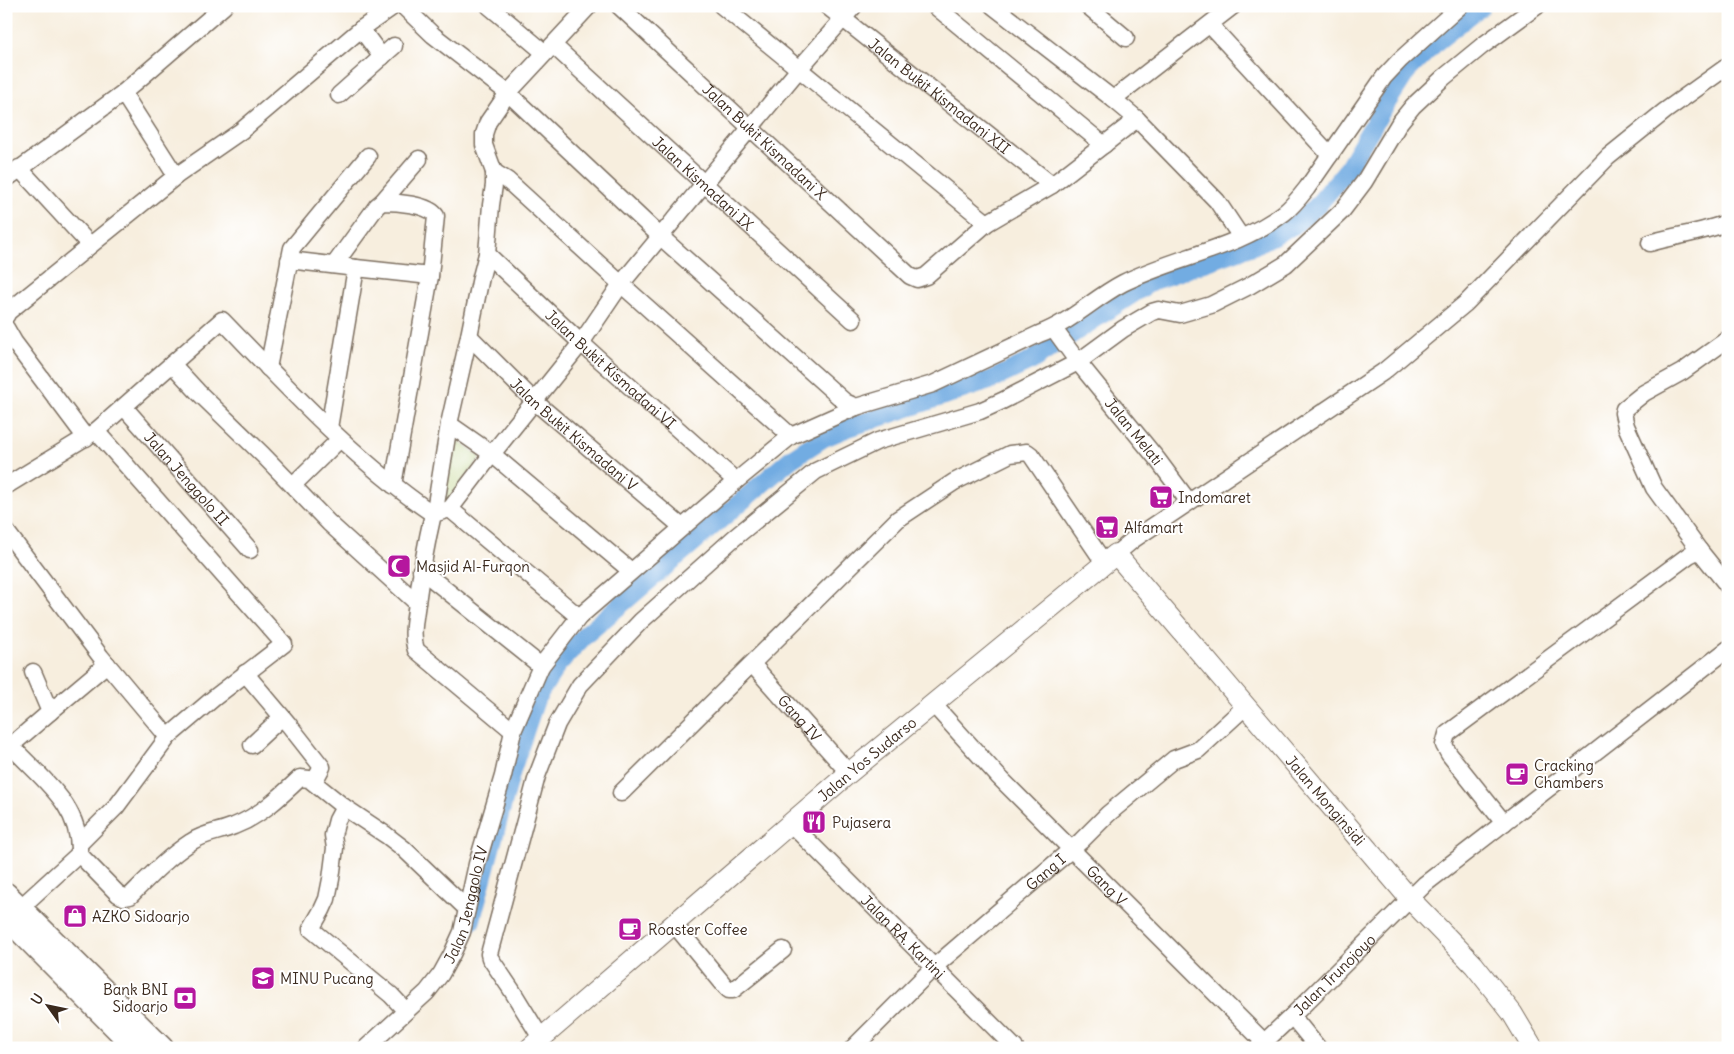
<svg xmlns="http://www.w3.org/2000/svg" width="1734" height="1054" viewBox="0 0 1734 1054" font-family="Delius,sans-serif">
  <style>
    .green { fill: #afc76c; stroke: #757845 }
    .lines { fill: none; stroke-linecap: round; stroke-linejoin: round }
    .river { stroke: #72ace2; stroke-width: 19 }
    .minor-casing { stroke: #7d6f61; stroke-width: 19 }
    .major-casing { stroke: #7d6f61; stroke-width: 22 }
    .highway-casing { stroke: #7d6f61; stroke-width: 25 }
    .minor { stroke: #fff; stroke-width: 16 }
    .major { stroke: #fff; stroke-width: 20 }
    .highway { stroke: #fff; stroke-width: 22 }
    .labels { text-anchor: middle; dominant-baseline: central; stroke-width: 4; stroke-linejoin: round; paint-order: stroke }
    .street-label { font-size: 15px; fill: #3b2a1e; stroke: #fff }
    .poi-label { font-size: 15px; fill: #3b2a1e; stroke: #fff; text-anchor: start }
  </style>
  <rect width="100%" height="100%" fill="#fff"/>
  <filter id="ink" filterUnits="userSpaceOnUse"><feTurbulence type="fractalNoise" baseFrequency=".02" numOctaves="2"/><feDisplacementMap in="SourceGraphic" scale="10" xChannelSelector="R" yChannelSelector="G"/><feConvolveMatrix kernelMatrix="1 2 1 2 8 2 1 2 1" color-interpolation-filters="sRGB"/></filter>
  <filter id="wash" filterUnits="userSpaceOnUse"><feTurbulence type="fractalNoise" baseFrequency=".0096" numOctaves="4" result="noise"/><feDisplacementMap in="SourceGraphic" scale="20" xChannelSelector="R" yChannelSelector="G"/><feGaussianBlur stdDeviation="1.12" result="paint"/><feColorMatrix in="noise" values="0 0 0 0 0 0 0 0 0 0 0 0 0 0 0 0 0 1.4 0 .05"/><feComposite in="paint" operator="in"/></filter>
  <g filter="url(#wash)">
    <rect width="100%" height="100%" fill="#f7eede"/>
    <polygon class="green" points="449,434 481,457 445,505 438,500"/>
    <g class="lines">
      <polyline class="river" points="471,921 512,769 536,698 557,665 585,635 791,459 823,438 847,428 991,380 1031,361 1152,281 1254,245 1294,225 1316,207 1346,171 1382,110 1407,71 1437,41 1481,6"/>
    </g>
  </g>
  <g filter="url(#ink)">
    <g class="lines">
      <g class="minor-casing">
        <g id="minor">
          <polyline points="403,6 433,35 508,93 661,237 845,402 856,407"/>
          <polyline points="489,6 545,53"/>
          <path id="s1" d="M619,6L910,276L917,279L926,276L987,223L1052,185L1137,119"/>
          <polyline points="722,6 987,223"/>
          <path id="s2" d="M827,6L1052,185"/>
          <polyline points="935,6 1104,145"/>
          <polyline points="993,6 1113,99 1137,119 1217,201 1241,237"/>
          <polyline points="1088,6 1126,38"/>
          <polyline points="1210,25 1330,155"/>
          <polyline points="361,29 382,57"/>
          <path id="s3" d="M553,45L853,320"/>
          <polyline points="123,93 176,176"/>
          <polyline points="339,95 394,46"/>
          <polyline points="1113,99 1233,6"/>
          <polyline points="19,168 90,245"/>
          <polyline points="494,172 507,180 621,284 791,436"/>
          <polyline points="6,179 123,93 224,6"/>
          <polyline points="382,202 419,159"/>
          <path d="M1650,243C1676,235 1703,233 1728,222"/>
          <path id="s4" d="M487,254L581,343L736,481"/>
          <polyline points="289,260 356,268 329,428"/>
          <path d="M334,265L377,206L382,202C395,202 429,204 436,216L430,276"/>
          <polyline points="356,268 430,276 393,485"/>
          <polyline points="6,316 8,312 176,176 241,131 361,29 394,6"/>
          <polyline points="6,328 14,342 86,438"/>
          <path id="s5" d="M1054,329L1078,362L1157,459L1189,502"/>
          <path id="s6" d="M469,336L534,401L682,527"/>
          <polyline points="172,364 198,392 263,455 329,523 417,603"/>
          <polyline points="268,368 292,248 368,156"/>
          <path id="s7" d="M124,407L250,550"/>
          <polyline points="449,424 492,454 631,571"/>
          <polyline points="96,431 284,644 214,698 168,737"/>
          <polyline points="293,485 340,439"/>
          <path d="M6,486L96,431L222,320C288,388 354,460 433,514C426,544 421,573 417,603C415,619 411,635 416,650L513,731"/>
          <polyline points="450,509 579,617"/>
          <polyline points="433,514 450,509 492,454 581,343 621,284 799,69 854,6"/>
          <polyline points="433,514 436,504 449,424 469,336 481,277 487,254 491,205 494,185 494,172 484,145 484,134 488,122 508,93 589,6"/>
          <polyline points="6,531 101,657 168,737 116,807 79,844"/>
          <polyline points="1699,550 1654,488 1626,426 1623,413 1624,409 1644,393 1682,372 1728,339"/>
          <polyline points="1116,554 1134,539 1383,372 1466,303 1608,157 1665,111 1728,66"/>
          <polyline points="421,570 541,666"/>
          <path id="s8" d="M752,664L849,773"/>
          <polyline points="245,673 289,725 322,767 314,782"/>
          <path id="s9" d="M933,704L998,776L1264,1042"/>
          <polyline points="50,712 107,664"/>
          <polyline points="252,745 282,717"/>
          <polyline points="621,793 898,519 954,482 1010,454 1027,452 1031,455 1105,564"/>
          <polyline points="344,807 337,820 333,835 335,848 331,879 327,899 322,910 311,929 391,995 406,1011"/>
          <polyline points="1504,823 1449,754 1444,745 1447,734 1689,555 1699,550 1728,586"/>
          <path id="s10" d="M791,824L1015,1048"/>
          <path d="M79,854L118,894L124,897L130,896C149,877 168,857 191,842C204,833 220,832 234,826C260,816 280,797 300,778L309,779L344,807L386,835L403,848L467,909"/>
          <path d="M20,908L79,854C81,806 44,781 14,749L13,746L15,742L50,712L33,672"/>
          <polyline points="674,924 725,986 729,990 733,990 783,950"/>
          <polyline points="1292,1016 1318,1048"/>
          <polyline points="541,1038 511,989 490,958 489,954 537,776 557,724 580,685 641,621 734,538 816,471 878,441 980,411 1002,401 1078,362 1123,329 1152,312 1159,310 1180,314 1211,305 1249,286 1286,264 1342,211 1364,182 1400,122 1413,106 1443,78 1482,46 1537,6"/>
          <path id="s11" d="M366,1048L427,992L441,974L452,954L462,932L477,864L503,776L513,731L541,666L579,617L736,481L791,436L856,407L933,384L1039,334C1070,323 1094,298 1123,283C1175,257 1237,249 1284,213C1293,206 1300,197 1307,188L1384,77L1400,60L1460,6"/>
          <path id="s12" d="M853,1048L934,967L1081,841L1108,814L1174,759L1198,750L1246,706"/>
          <path id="s13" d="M1258,1048L1292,1016L1425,884L1728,649"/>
        </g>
      </g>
      <g class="major-casing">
        <g id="major">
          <path id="s14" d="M530,1048L849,773L1116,554L1410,899L1474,965L1512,1013L1533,1048"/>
        </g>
      </g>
      <g class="highway-casing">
        <g id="highway">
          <polyline points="6,894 162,1048"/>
          <polyline points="6,917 136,1048"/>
        </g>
      </g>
      <use href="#minor" class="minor"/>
      <use href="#major" class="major"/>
      <use href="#highway" class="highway"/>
    </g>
  </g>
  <defs>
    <g id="supermarket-square" transform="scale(1.25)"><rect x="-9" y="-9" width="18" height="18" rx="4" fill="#b5179e" stroke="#fff"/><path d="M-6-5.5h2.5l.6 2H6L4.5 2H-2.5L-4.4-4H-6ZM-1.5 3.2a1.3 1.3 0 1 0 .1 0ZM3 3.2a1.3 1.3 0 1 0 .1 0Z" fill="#fff"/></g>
    <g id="mosque-square" transform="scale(1.25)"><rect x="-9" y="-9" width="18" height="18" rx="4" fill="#b5179e" stroke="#fff"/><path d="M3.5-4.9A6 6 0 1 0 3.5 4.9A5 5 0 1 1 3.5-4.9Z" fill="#fff"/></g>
    <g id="cafe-square" transform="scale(1.25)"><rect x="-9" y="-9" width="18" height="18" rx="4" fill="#b5179e" stroke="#fff"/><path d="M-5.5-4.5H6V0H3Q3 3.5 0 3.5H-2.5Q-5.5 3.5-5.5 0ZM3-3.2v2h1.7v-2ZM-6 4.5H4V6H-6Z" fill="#fff"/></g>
    <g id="restaurant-square" transform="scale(1.25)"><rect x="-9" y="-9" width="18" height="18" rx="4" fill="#b5179e" stroke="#fff"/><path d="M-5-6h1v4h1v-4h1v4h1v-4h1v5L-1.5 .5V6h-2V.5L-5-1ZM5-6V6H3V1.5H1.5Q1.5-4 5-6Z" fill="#fff"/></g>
    <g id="shop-square" transform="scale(1.25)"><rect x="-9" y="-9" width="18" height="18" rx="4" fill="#b5179e" stroke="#fff"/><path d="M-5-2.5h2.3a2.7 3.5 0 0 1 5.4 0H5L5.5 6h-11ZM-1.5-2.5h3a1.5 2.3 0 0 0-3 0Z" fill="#fff"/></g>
    <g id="school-square" transform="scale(1.25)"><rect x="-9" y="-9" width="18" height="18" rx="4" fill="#b5179e" stroke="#fff"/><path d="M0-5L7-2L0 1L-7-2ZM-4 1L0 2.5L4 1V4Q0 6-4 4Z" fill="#fff"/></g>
    <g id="bank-square" transform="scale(1.25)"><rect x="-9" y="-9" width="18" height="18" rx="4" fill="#b5179e" stroke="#fff"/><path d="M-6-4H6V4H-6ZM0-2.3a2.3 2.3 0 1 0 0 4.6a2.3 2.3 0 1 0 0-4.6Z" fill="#fff"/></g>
  </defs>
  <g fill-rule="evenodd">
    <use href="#supermarket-square" x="1161" y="497"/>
    <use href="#supermarket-square" x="1107" y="527"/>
    <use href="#mosque-square" x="399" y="566"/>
    <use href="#cafe-square" x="1517" y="774"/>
    <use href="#restaurant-square" x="814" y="822"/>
    <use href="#shop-square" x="75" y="916"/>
    <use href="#cafe-square" x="630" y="929"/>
    <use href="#school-square" x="263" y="978"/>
    <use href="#bank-square" x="185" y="998"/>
  </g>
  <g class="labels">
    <g class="street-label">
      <text stroke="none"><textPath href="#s2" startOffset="144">Jalan Bukit Kismadani XII</textPath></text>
      <text stroke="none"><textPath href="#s1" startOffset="199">Jalan Bukit Kismadani X</textPath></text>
      <text stroke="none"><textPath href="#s3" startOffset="204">Jalan Kismadani IX</textPath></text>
      <text stroke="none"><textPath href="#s4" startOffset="169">Jalan Bukit Kismadani VI</textPath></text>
      <text stroke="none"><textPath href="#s5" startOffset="130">Jalan Melati</textPath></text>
      <text stroke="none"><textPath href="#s6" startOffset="144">Jalan Bukit Kismadani V</textPath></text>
      <text stroke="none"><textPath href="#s7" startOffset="95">Jalan Jenggolo II</textPath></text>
      <text stroke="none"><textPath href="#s8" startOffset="72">Gang IV</textPath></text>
      <text stroke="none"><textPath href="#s14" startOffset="444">Jalan Yos Sudarso</textPath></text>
      <text stroke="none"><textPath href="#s14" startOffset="1090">Jalan Monginsidi</textPath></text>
      <text stroke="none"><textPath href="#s12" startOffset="261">Gang I</textPath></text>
      <text stroke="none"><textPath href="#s9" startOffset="251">Gang V</textPath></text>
      <text stroke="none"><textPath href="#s11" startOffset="180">Jalan Jenggolo IV</textPath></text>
      <text stroke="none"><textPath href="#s10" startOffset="159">Jalan RA. Kartini</textPath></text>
      <text stroke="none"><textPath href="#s13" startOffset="106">Jalan Trunojoyo</textPath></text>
    </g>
    <g class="poi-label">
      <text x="1178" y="497">Indomaret</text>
      <text x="1124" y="527">Alfamart</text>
      <text x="416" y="566">Masjid Al-Furqon</text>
      <text x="1534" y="765">Cracking<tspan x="1534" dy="17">Chambers</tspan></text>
      <text x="832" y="822">Pujasera</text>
      <text x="92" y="916">AZKO Sidoarjo</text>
      <text x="648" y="929">Roaster Coffee</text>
      <text x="280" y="978">MINU Pucang</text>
      <text x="168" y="989" text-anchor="end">Bank BNI<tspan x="168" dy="17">Sidoarjo</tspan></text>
    </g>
  </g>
  <rect width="1734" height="1054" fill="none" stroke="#fff" stroke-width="25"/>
  <g transform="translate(48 1006) rotate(303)" stroke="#ffffff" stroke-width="4" paint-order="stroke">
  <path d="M0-4L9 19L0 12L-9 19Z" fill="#3b2a1e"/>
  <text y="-8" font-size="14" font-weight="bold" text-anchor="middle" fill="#3b2a1e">U</text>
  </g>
</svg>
